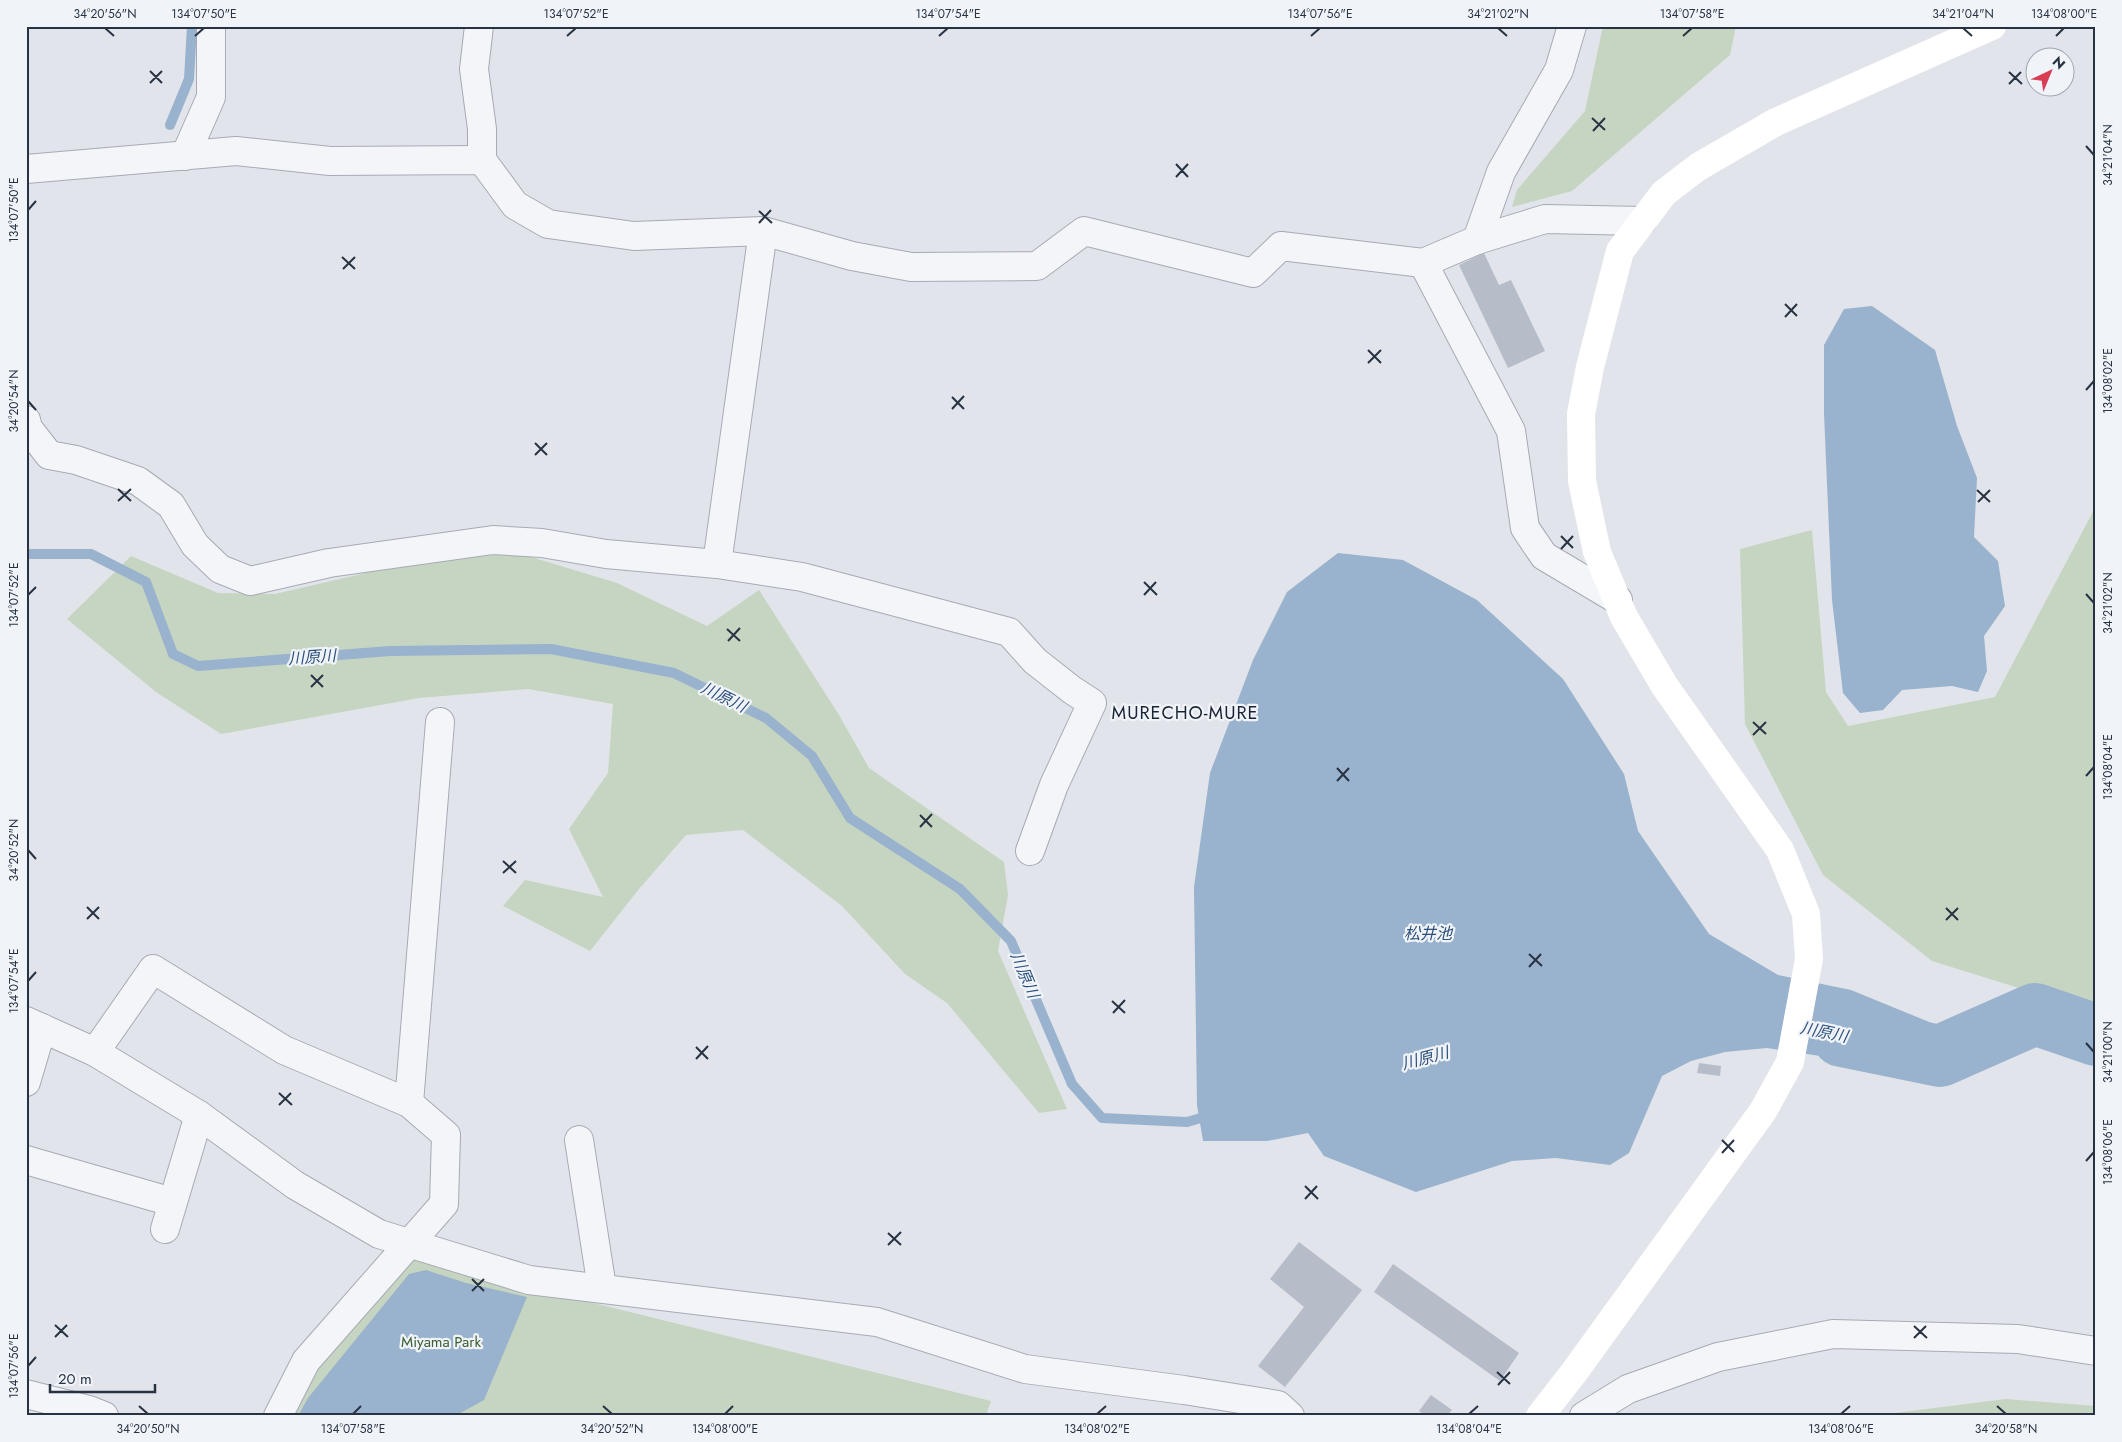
<svg xmlns="http://www.w3.org/2000/svg" width="2122" height="1442" viewBox="0 0 2122 1442" font-family="Jost,'Noto Sans JP',sans-serif">
  <style>
    .green { fill: #c6d5c1 }
    .water { fill: #99b2cd }
    .lines { fill: none; stroke-linecap: round; stroke-linejoin: round }
    .stream { stroke: #99b2cd; stroke-width: 10 }
    .river { stroke: #99b2cd; stroke-width: 62 }
    .building { fill: #b7bdc8 }
    .street-casing { stroke: #a6abb5; stroke-width: 30 }
    .street { stroke: #f4f5f8; stroke-width: 28 }
    .secondary { stroke: #fff; stroke-width: 28 }
    .ticks { fill: none; stroke: #283243; stroke-width: 2 }
    .labels { text-anchor: middle; dominant-baseline: central; stroke-width: 4.5; stroke-linejoin: round; paint-order: stroke }
    .park-label { font-size: 15px; fill: #3c6034; stroke: #f0f3f8 }
    .water-label { font-size: 16px; font-style: italic; fill: #2e517b; stroke: #f0f3f8 }
    .quarter-label { font-size: 18px; letter-spacing: 1px; fill: #1a2334; stroke: #f0f3f8 }
    .neatline { fill: none; stroke: #283243; stroke-width: 2 }
    .ticks-label { font-size: 12px; text-anchor: middle; fill: #283243 }
  </style>
  <rect width="100%" height="100%" fill="#e1e4ea"/>
  <g class="green">
    <polygon points="1603,26 1736,26 1730,55 1572,191 1512,207 1517,190 1585,111"/>
    <polygon points="2096,506 2096,1017 2022,989 1932,961 1823,875 1745,724 1740,549 1812,530 1826,692 1848,726 1995,697"/>
    <polygon points="518,553 617,583 707,626 759,590 839,715 869,768 1004,862 1008,895 998,951 1067,1109 1039,1113 947,1003 905,974 842,906 743,830 686,835 639,889 590,951 503,906 525,880 603,897 569,829 608,773 613,704 528,689 419,698 221,734 156,692 67,619 131,556 218,593 275,594 413,562"/>
    <polygon points="415,1259 991,1401 986,1416 293,1416 315,1372"/>
    <polygon points="2006,1399 2096,1406 2096,1416 1871,1416"/>
  </g>
  <g class="water">
    <polygon points="1872,306 1935,350 1957,426 1977,478 1974,537 1998,561 2005,606 1984,636 1987,671 1978,692 1952,686 1902,690 1883,710 1860,713 1843,693 1832,600 1824,413 1824,345 1844,309"/>
    <polygon points="1338,553 1403,560 1477,600 1563,679 1624,774 1638,831 1709,934 1778,975 1851,990 1934,1024 1922,1071 1767,1048 1725,1052 1691,1061 1662,1076 1629,1153 1610,1165 1556,1158 1512,1161 1416,1192 1324,1156 1308,1133 1267,1141 1203,1141 1197,1105 1194,887 1210,773 1253,660 1287,592"/>
    <polygon points="426,1270 466,1283 527,1297 484,1400 455,1416 298,1416 308,1398 409,1274"/>
  </g>
  <g class="lines">
    <g class="stream">
      <polyline points="170,125 189,79 192,26"/>
      <polyline points="26,554 91,554 146,582 173,654 198,666 390,651 551,649 674,673 766,718 812,756 850,818 960,889 1011,941 1072,1084 1102,1118 1187,1122 1211,1115"/>
    </g>
    <polyline class="river" points="1842,1036 1940,1056 2035,1014 2096,1035"/>
  </g>
  <g class="building">
    <polygon points="1484,253 1499,285 1511,280 1545,351 1508,368 1459,265"/>
    <polygon points="1699,1063 1721,1066 1720,1076 1697,1073"/>
    <polygon points="1299,1242 1362,1290 1285,1387 1258,1366 1304,1307 1270,1279"/>
    <polygon points="1393,1264 1519,1353 1500,1381 1374,1292"/>
    <polygon points="1431,1395 1452,1410 1447,1416 1426,1416 1419,1411"/>
  </g>
  <g class="lines">
    <g class="street-casing">
      <g id="street">
        <polyline points="479,26 474,69 482,129 482,160"/>
        <polyline points="185,156 211,97 211,26"/>
        <polyline points="26,169 236,151 330,161 482,160 515,205 548,224 634,236 763,231 852,256 911,267 1037,266 1084,231 1253,273 1281,246 1423,263 1477,240 1501,172 1559,70 1572,26"/>
        <polyline points="1477,240 1545,219 1642,221"/>
        <polyline points="1423,263 1511,431 1525,528 1544,556 1618,600"/>
        <polyline points="26,420 28,428 49,455 76,460 138,481 171,505 195,545 220,569 250,581 329,563 493,540 542,543 606,554 717,564 802,577 1009,632 1035,661 1072,690 1092,703 1054,785 1030,851"/>
        <polyline points="717,564 763,231"/>
        <polyline points="26,1021 95,1052 199,1115 295,1185 379,1234 529,1280 877,1322 1025,1369 1184,1390 1278,1405 1290,1416"/>
        <polyline points="95,1052 153,969 284,1050 409,1103 446,1135 444,1204 306,1361 278,1416"/>
        <polyline points="26,1082 42,1028"/>
        <polyline points="409,1103 440,722"/>
        <polyline points="579,1140 602,1288"/>
        <polyline points="26,1160 172,1202"/>
        <polyline points="165,1229 199,1115"/>
        <polyline points="26,1394 89,1410 104,1416"/>
        <polyline points="1584,1416 1628,1389 1718,1357 1833,1334 2018,1339 2096,1351"/>
      </g>
    </g>
    <use href="#street" class="street"/>
    <polyline class="secondary" points="1540,1416 1575,1371 1763,1111 1790,1062 1809,959 1806,914 1780,850 1664,685 1624,617 1597,552 1582,481 1581,414 1590,367 1620,251 1664,193 1698,167 1776,122 1992,26"/>
  </g>
  <path class="ticks" d="M105,28L114,36M1498,28L1507,36M1963,28L1972,36M195,36L204,28M567,36L576,28M939,36L948,28M1311,36L1320,28M1683,36L1692,28M2056,36L2064,28M150,71L162,83M2009,72L2022,84M150,83L162,71M2009,84L2021,72M1592,118L1605,130M1593,131L1605,118M2086,146L2094,155M1176,164L1188,177M1176,177L1188,164M28,210L36,201M759,211L772,223M759,223L771,210M342,257L355,269M343,269L355,257M1785,304L1797,316M1785,317L1797,304M1368,350L1381,363M1368,363L1381,350M2086,390L2094,381M952,397L964,409M28,401L36,410M952,409L964,396M535,443L547,455M535,455L547,443M118,489L131,501M1977,490L1990,502M118,501L131,489M1978,502L1990,490M1561,536L1573,548M1561,549L1573,536M1144,582L1157,595M2086,594L2094,603M28,595L36,587M1144,595L1156,582M727,629L740,641M728,641L740,628M311,675L323,687M311,687L323,675M1753,722L1766,734M1753,735L1766,722M1337,768L1349,781M2086,776L2094,767M1337,781L1349,768M920,815L932,827M920,827L932,814M28,850L36,859M503,861L516,873M503,873L516,861M87,907L99,919M1946,908L1958,920M87,919L99,907M1946,920L1958,908M1529,954L1542,966M1529,967L1541,954M28,981L36,972M1112,1001L1125,1013M1113,1013L1125,1000M2086,1043L2094,1052M696,1047L708,1059M696,1059L708,1046M279,1093L292,1105M279,1105L291,1093M1722,1140L1734,1152M1722,1153L1734,1140M2086,1161L2094,1152M1305,1186L1318,1199M1305,1199L1317,1186M888,1233L901,1245M888,1245L901,1232M472,1279L484,1291M472,1291L484,1279M55,1325L68,1337M1914,1326L1927,1338M55,1337L67,1325M1914,1338L1926,1326M28,1366L36,1357M1497,1372L1510,1384M1498,1385L1510,1372M139,1406L148,1414M603,1406L612,1414M1997,1406L2006,1414M353,1414L361,1406M725,1414L733,1406M1097,1414L1106,1406M1469,1414L1478,1406M1841,1414L1850,1406"/>
  <g class="labels">
    <g class="park-label">
      <text x="441" y="1342">Miyama Park</text>
    </g>
    <g class="water-label">
      <text transform="translate(312 657) rotate(-4)">川原川</text>
      <text transform="translate(724 697) rotate(26)">川原川</text>
      <text x="1428" y="933">松井池</text>
      <text transform="translate(1025 975) rotate(67)">川原川</text>
      <text transform="translate(1824 1032) rotate(11)">川原川</text>
      <text transform="translate(1425 1058) rotate(-15)">川原川</text>
    </g>
    <g class="quarter-label">
      <text x="1185" y="713">MURECHO-MURE</text>
    </g>
  </g>
  <rect width="2122" height="1442" fill="none" stroke="#f0f3f8" stroke-width="55"/>
  <g transform="translate(2050 72) rotate(44)"><circle r="24" fill="#f0f3f8" stroke="#a0a6b0"/>
  <path d="M0-4L9 19L0 12L-9 19Z" fill="#d83d54"/>
  <text y="-8" font-size="14" font-weight="bold" text-anchor="middle" fill="#283243">N</text>
  </g>
  <path d="M50 1384v8h105v-8" fill="none" stroke="#283243" stroke-width="2.5"/>
  <text x="58" y="1384" font-size="15" fill="#283243" stroke="#f0f3f8" stroke-width="4" paint-order="stroke">20 m</text>
  <rect x="28" y="28" width="2066" height="1386" class="neatline"/>
  <g class="ticks-label">
    <text x="105" y="18">34°20'56"N</text>
    <text x="204" y="18">134°07'50"E</text>
    <text x="576" y="18">134°07'52"E</text>
    <text x="948" y="18">134°07'54"E</text>
    <text x="1320" y="18">134°07'56"E</text>
    <text x="1498" y="18">34°21'02"N</text>
    <text x="1692" y="18">134°07'58"E</text>
    <text x="1963" y="18">34°21'04"N</text>
    <text x="2064" y="18">134°08'00"E</text>
    <text transform="translate(2108 155) rotate(-90)" y="4">34°21'04"N</text>
    <text transform="translate(14 210) rotate(-90)" y="4">134°07'50"E</text>
    <text transform="translate(2108 381) rotate(-90)" y="4">134°08'02"E</text>
    <text transform="translate(14 401) rotate(-90)" y="4">34°20'54"N</text>
    <text transform="translate(14 595) rotate(-90)" y="4">134°07'52"E</text>
    <text transform="translate(2108 603) rotate(-90)" y="4">34°21'02"N</text>
    <text transform="translate(2108 767) rotate(-90)" y="4">134°08'04"E</text>
    <text transform="translate(14 850) rotate(-90)" y="4">34°20'52"N</text>
    <text transform="translate(14 981) rotate(-90)" y="4">134°07'54"E</text>
    <text transform="translate(2108 1052) rotate(-90)" y="4">34°21'00"N</text>
    <text transform="translate(2108 1152) rotate(-90)" y="4">134°08'06"E</text>
    <text transform="translate(14 1366) rotate(-90)" y="4">134°07'56"E</text>
    <text x="148" y="1433">34°20'50"N</text>
    <text x="353" y="1433">134°07'58"E</text>
    <text x="612" y="1433">34°20'52"N</text>
    <text x="725" y="1433">134°08'00"E</text>
    <text x="1097" y="1433">134°08'02"E</text>
    <text x="1469" y="1433">134°08'04"E</text>
    <text x="1841" y="1433">134°08'06"E</text>
    <text x="2006" y="1433">34°20'58"N</text>
  </g>
</svg>
